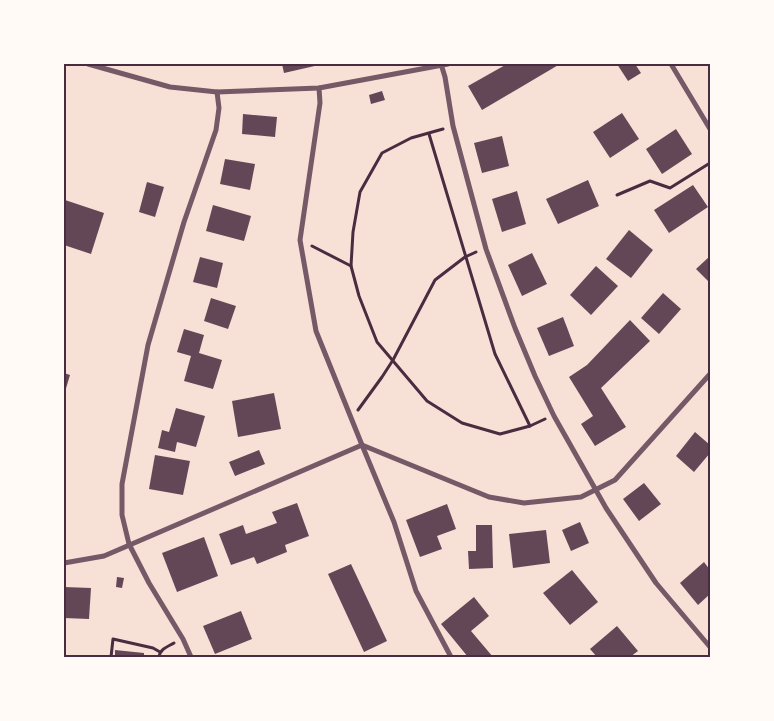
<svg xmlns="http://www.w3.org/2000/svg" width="774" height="721" viewBox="0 0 774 721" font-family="'Sofia Sans Condensed',sans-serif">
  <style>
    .building { fill: #644757 }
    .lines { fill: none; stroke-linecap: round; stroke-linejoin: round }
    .path { stroke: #4a2c40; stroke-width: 3 }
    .minor { stroke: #755966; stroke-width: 5 }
    .neatline { fill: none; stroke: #4a2c40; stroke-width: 2 }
  </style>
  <rect width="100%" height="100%" fill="#f7e1d7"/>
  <g class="building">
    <polygon points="282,64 319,64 319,65 284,73"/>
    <polygon points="507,64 560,64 482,110 468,86"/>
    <polygon points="617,64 635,64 641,73 628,81"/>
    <polygon points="382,91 385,100 371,104 369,95"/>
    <polygon points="622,113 639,139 610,158 593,132"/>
    <polygon points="243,114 277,117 275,137 242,134"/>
    <polygon points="676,129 692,154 662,174 646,149"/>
    <polygon points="502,136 509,166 482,173 474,143"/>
    <polygon points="225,159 255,164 250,190 220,184"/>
    <polygon points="588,180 599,206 558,224 546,199"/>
    <polygon points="147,182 164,187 155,217 139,212"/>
    <polygon points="693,185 708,207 669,233 654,210"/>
    <polygon points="517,191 526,224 502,232 492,199"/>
    <polygon points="65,200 104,213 91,254 64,245 64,204"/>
    <polygon points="213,205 251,216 244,241 206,231"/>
    <polygon points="629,230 653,250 631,278 606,259"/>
    <polygon points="532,253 547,284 522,296 508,265"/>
    <polygon points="710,256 710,283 696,269"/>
    <polygon points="200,257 223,263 217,288 193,282"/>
    <polygon points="596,266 618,286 591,315 570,295"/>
    <polygon points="663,293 681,309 659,334 641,318"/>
    <polygon points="211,298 236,306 228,329 204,321"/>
    <polygon points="563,317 574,346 549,356 537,328"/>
    <polygon points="630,320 650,341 601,388 626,427 595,446 581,424 593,416 569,377 587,365"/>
    <polygon points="184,329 204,335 199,353 222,360 213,389 184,381 191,356 177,352"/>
    <polygon points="64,373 70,375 64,395"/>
    <polygon points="274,393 281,429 238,437 232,401"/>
    <polygon points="176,408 205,416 196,447 177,442 175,452 158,448 162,430 169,432"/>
    <polygon points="695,432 710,445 710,453 694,472 676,456"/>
    <polygon points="259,450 265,464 235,476 229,462"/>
    <polygon points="155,455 190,461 183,495 149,489"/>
    <polygon points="644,483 661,504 639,521 623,499"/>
    <polygon points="297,503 309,536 285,545 287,552 257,564 254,557 231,565 219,534 243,525 246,534 277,523 272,512"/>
    <polygon points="447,504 456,529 437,536 442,549 420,557 406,520"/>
    <polygon points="580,522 589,543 571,551 562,530"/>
    <polygon points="476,525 492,525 493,568 469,569 468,551 476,551"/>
    <polygon points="546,530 550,563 513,568 509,534"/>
    <polygon points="204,537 218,576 177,592 162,553"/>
    <polygon points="704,562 710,570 710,594 698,605 680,583"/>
    <polygon points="351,564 387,641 364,652 328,574"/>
    <polygon points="572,570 598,602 570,625 543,593"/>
    <polygon points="117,577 124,578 122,588 116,587"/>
    <polygon points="64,587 91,588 89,619 64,618"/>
    <polygon points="474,597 489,616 471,631 493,657 468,657 441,624"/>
    <polygon points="241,611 252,639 215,654 203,626"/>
    <polygon points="617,626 638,651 630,657 597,657 590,649"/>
    <polygon points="115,650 144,653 144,657 115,657"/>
  </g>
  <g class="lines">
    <g class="path">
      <polyline points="443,129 411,138 382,153 360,192 353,232 351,266 359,296 377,342 427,401 462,423 500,434 530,426 545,419"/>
      <polyline points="429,134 495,354 530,426"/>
      <polyline points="617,195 650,181 670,188 710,163"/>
      <polyline points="312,246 351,266"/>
      <polyline points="358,410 382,377 393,360 435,280 465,257 476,252"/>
      <polyline points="111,657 113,639 153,648 160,652"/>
      <path d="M159,657C160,649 167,647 174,643"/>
    </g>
    <g class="minor">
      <polyline points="88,64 170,87 217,92 319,88 448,64"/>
      <polyline points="441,64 445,77 453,126 486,249 515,328 535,376 554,416 606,508 656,583 710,647"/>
      <polyline points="671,64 710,129"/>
      <polyline points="319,88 320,103 300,240 316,331 362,445 394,522 416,591 451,657"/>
      <polyline points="64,563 104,556 362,445 489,497 524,503 581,497 615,480 710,374"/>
      <polyline points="191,657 183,639 149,583 129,544 122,515 122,484 148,345 184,222 216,130 219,108 217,92"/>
    </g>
  </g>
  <rect width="774" height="721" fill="none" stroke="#fffaf5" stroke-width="130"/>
  <rect x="65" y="65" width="644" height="591" class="neatline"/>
</svg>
